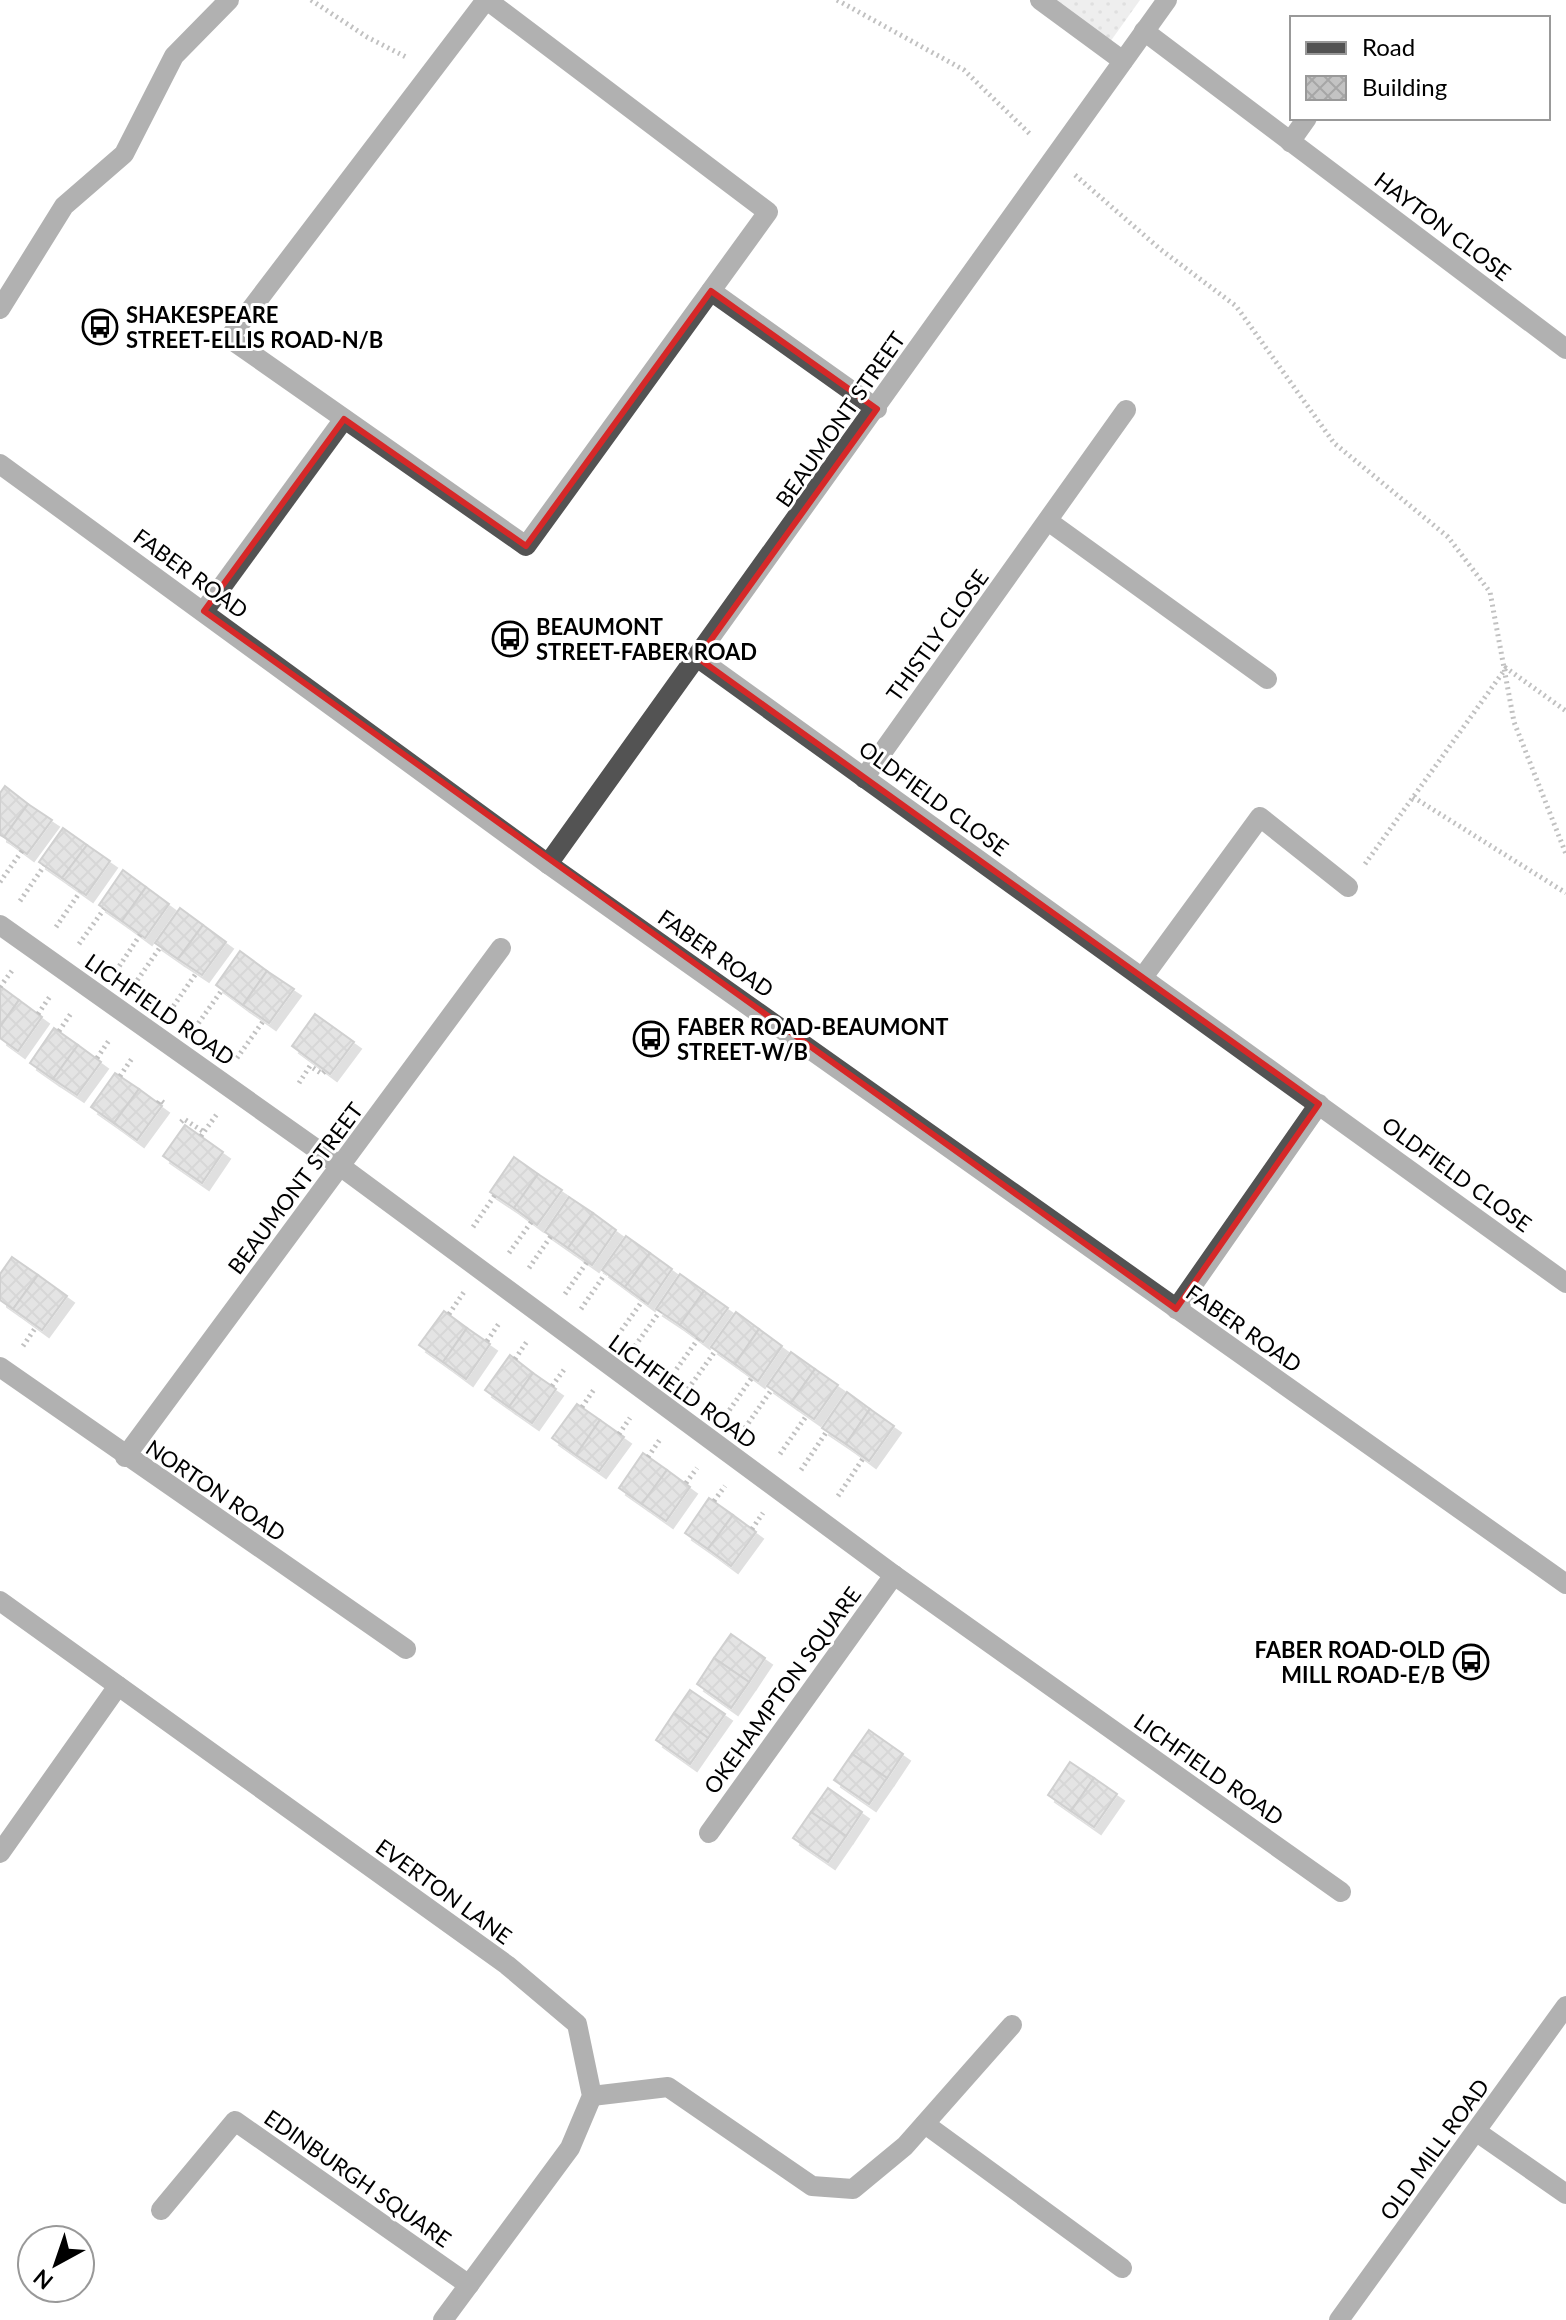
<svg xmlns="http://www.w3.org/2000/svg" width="1566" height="2320" viewBox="0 0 1566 2320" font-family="Lato,sans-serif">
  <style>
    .park { fill: url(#park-dots) }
    .building { fill: url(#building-cross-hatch); stroke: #979797; stroke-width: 2; filter: url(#shadow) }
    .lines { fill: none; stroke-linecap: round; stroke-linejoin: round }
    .path { stroke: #757575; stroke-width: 5; stroke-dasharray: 2 4; stroke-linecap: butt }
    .minor { stroke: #535353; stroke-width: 20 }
    .marked { fill: none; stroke: #d62828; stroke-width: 6; stroke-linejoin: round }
    .labels { text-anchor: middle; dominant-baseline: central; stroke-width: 6; stroke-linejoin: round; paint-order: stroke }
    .street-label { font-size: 22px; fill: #000; stroke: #fff }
    .poi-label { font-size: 22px; font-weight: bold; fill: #000; stroke: #fff; text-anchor: start }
  </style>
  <defs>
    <pattern id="park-dots" width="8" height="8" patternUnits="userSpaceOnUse" patternTransform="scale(2)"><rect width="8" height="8" fill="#dadada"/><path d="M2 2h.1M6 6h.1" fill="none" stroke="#b9b9b9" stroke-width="1.8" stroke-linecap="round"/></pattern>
    <pattern id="building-cross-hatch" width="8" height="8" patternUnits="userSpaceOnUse" patternTransform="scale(2)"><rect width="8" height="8" fill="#c3c3c3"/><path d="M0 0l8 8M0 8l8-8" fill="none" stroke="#a6a6a6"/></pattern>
    <filter id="shadow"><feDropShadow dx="7" dy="7" stdDeviation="0" flood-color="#0004"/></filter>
  </defs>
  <rect width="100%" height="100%" fill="#fff"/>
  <polygon class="park" points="1046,0 1140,0 1105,49"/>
  <g class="building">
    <polygon points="5,786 28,804 4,837 0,835 0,793"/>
    <polygon points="28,804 52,820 27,854 4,837"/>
    <polygon points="63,828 87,845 62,878 39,862"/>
    <polygon points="87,845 110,861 86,895 62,878"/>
    <polygon points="123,870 146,887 122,921 99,905"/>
    <polygon points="146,887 169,904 145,938 122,921"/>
    <polygon points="180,908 203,925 178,959 155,943"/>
    <polygon points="203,925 226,942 202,975 178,959"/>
    <polygon points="240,951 267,971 243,1005 216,985"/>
    <polygon points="267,971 294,989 269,1023 243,1005"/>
    <polygon points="0,986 19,1000 0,1027"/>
    <polygon points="19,1000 42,1017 18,1051 0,1038 0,1027"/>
    <polygon points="315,1014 354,1042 330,1074 292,1046"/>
    <polygon points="54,1028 78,1045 53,1079 30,1063"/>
    <polygon points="78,1045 101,1062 77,1095 53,1079"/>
    <polygon points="115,1073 139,1089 114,1123 91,1107"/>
    <polygon points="139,1089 162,1106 137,1140 114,1123"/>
    <polygon points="185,1125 223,1152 202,1183 163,1156"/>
    <polygon points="514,1157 538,1174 514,1208 490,1192"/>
    <polygon points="538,1174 562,1190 537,1225 514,1208"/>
    <polygon points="569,1197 593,1213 568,1248 545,1232"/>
    <polygon points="593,1213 616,1230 592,1265 568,1248"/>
    <polygon points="626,1236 650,1253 625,1287 602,1270"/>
    <polygon points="650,1253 672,1269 648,1304 625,1287"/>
    <polygon points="12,1257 38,1275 13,1309 0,1300 0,1274"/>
    <polygon points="680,1274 704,1291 680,1325 656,1309"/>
    <polygon points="38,1275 67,1296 42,1330 13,1309"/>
    <polygon points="704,1291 728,1308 703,1342 680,1325"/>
    <polygon points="444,1311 467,1328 443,1362 419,1345"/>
    <polygon points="736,1312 759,1329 735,1364 711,1347"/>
    <polygon points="467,1328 490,1344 466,1379 443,1362"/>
    <polygon points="759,1329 782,1346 758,1381 735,1364"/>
    <polygon points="791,1352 815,1369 791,1403 767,1386"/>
    <polygon points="510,1355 533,1373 509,1407 485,1390"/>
    <polygon points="815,1369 838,1385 814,1419 791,1403"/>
    <polygon points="533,1373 556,1389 532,1423 509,1407"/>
    <polygon points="847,1392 870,1409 846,1444 822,1428"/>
    <polygon points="577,1404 600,1420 576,1455 552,1438"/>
    <polygon points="870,1409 894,1426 869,1461 846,1444"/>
    <polygon points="600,1420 624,1437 599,1471 576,1455"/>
    <polygon points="643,1453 667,1470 642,1504 619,1488"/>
    <polygon points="667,1470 690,1487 666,1521 642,1504"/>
    <polygon points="709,1498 733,1515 708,1549 685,1533"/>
    <polygon points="733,1515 756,1532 731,1566 708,1549"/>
    <polygon points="731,1634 765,1658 749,1682 714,1658"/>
    <polygon points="714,1658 749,1682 731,1708 697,1684"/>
    <polygon points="690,1690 725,1714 708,1738 674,1713"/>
    <polygon points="674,1713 708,1738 690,1764 656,1740"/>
    <polygon points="869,1730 903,1754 887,1778 852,1754"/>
    <polygon points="852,1754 887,1778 869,1804 834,1780"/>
    <polygon points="1070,1762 1094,1778 1071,1811 1048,1795"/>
    <polygon points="1094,1778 1117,1794 1094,1827 1071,1811"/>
    <polygon points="828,1788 862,1812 846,1836 811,1812"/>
    <polygon points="811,1812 846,1836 828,1862 793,1838"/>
  </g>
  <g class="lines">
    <g class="path">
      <polyline points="311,0 367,37 406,57"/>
      <polyline points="837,0 964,70 1032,136"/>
      <polyline points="1075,175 1160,249 1236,306 1334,443 1448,537 1490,592 1514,722 1566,854"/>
      <polyline points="1413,797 1566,893"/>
      <polyline points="1365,864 1506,668 1566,711"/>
      <polyline points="0,882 22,851"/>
      <polyline points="20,901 44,866"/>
      <polyline points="56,927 80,892"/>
      <polyline points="79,944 104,909"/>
      <polyline points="116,971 140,935"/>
      <polyline points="134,985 161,946"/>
      <polyline points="0,987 14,968"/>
      <polyline points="170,1011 197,972"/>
      <polyline points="38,1014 51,995"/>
      <polyline points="195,1028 222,990"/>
      <polyline points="59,1031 72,1012"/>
      <polyline points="97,1058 110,1039"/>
      <polyline points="237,1058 264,1020"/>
      <polyline points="120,1076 133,1057"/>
      <polyline points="299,1083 310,1066 322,1074 325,1071"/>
      <polyline points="158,1103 160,1100 164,1103"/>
      <polyline points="181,1122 184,1119 204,1132"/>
      <polyline points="201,1136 217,1114"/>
      <polyline points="473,1227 495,1195"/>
      <polyline points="509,1253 532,1221"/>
      <polyline points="529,1268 551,1236"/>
      <polyline points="565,1294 587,1262"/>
      <polyline points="581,1309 605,1274"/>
      <polyline points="449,1314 464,1292"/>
      <polyline points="618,1335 643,1300"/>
      <polyline points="487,1341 500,1322"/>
      <polyline points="23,1346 36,1327"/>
      <polyline points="635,1346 660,1311"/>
      <polyline points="515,1359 528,1340"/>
      <polyline points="673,1374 698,1339"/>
      <polyline points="552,1386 566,1367"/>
      <polyline points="688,1389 716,1350"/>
      <polyline points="582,1407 595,1388"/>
      <polyline points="726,1415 753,1376"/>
      <polyline points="745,1428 772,1389"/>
      <polyline points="619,1434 630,1418"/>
      <polyline points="780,1454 807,1415"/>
      <polyline points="648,1457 661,1438"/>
      <polyline points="801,1470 827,1431"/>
      <polyline points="686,1483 697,1468"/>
      <polyline points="838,1496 864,1457"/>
      <polyline points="714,1501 725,1486"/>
      <polyline points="752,1529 763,1513"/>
    </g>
    <g class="minor">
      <polyline points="486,0 229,338 526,546 768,212 487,0"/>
      <polyline points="1040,0 1123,61"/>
      <polyline points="1144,31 1566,349"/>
      <polyline points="1290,142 1307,118"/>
      <polyline points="711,291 877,409"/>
      <polyline points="0,309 64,206 124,154 174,56 229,0"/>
      <polyline points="0,464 548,864 1566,1584"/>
      <polyline points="1048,521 1267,679"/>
      <polyline points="204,611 344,419"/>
      <polyline points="698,658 1566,1283"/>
      <polyline points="864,778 1126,410"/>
      <polyline points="548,864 1167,0"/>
      <polyline points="0,925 336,1163 894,1575 1341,1892"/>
      <polyline points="1143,977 1260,817 1348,887"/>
      <polyline points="1176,1309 1319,1104"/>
      <polyline points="0,1367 406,1649"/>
      <polyline points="125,1457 501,948"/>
      <polyline points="0,1601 507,1965 577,2024 592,2096 570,2148 443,2320"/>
      <polyline points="709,1833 894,1575"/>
      <polyline points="0,1853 118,1686"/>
      <polyline points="592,2096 668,2087 812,2186 853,2189 905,2146 1012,2025"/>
      <polyline points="925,2124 1122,2268"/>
      <polyline points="1477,2132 1566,2194"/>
      <polyline points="161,2210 235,2121 469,2285"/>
      <polyline points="1339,2320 1566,2006"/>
    </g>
  </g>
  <path d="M0 0H1566V2320H0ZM711,291L877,409L698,658L1319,1104L1176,1309L204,611L344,419L526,546Z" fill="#fff" fill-opacity=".55" fill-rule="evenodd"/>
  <path class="marked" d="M711,291L877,409L698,658L1319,1104L1176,1309L204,611L344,419L526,546Z"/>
  <defs>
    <g id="bus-ring" transform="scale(1.8)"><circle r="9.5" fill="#fff" stroke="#000" stroke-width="1.5"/><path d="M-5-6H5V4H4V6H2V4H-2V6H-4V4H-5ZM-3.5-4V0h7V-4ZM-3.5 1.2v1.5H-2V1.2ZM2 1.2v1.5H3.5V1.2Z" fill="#000"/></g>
  </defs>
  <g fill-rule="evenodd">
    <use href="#bus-ring" x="100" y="327"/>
    <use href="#bus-ring" x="510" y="639"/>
    <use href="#bus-ring" x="651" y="1039"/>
    <use href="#bus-ring" x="1471" y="1662"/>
  </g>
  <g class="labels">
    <g class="street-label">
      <text transform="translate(1443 226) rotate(37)">HAYTON CLOSE</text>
      <text transform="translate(840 419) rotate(-55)">BEAUMONT STREET</text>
      <text transform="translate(191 573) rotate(36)">FABER ROAD</text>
      <text transform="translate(937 635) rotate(-54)">THISTLY CLOSE</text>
      <text transform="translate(934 798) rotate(36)">OLDFIELD CLOSE</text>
      <text transform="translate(716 953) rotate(35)">FABER ROAD</text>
      <text transform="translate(160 1009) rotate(35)">LICHFIELD ROAD</text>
      <text transform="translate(1457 1174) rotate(36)">OLDFIELD CLOSE</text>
      <text transform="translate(295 1188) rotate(-53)">BEAUMONT STREET</text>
      <text transform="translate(1244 1328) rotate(35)">FABER ROAD</text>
      <text transform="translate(683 1391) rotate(36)">LICHFIELD ROAD</text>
      <text transform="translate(216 1490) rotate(34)">NORTON ROAD</text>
      <text transform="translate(782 1690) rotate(-54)">OKEHAMPTON SQUARE</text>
      <text transform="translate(1209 1769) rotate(35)">LICHFIELD ROAD</text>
      <text transform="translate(444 1891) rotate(36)">EVERTON LANE</text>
      <text transform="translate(1434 2149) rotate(-54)">OLD MILL ROAD</text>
      <text transform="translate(358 2178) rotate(35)">EDINBURGH SQUARE</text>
    </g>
    <g class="poi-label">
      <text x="126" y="314">SHAKESPEARE<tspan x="126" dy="25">STREET-ELLIS ROAD-N/B</tspan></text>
      <text x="536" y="626">BEAUMONT<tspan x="536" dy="25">STREET-FABER ROAD</tspan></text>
      <text x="677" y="1026">FABER ROAD-BEAUMONT<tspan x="677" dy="25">STREET-W/B</tspan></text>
      <text x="1445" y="1649" text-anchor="end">FABER ROAD-OLD<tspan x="1445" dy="25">MILL ROAD-E/B</tspan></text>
    </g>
  </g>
  <rect x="1290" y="16" width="260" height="104" fill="#ffffff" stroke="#999999" stroke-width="2"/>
  <rect x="1306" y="42" width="40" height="12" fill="#535353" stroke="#999999" stroke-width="2"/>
  <text x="1362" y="56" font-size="24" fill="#000000">Road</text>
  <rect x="1306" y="76" width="40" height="24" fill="url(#building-cross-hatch)" stroke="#999999" stroke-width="2"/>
  <text x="1362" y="96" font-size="24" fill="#000000">Building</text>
  <g transform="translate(56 2264) rotate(220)"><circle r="38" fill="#ffffff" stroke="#999999" stroke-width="2"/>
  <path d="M0-6L14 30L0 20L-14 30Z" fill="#000000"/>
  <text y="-12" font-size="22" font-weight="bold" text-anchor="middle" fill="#000000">N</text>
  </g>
</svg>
